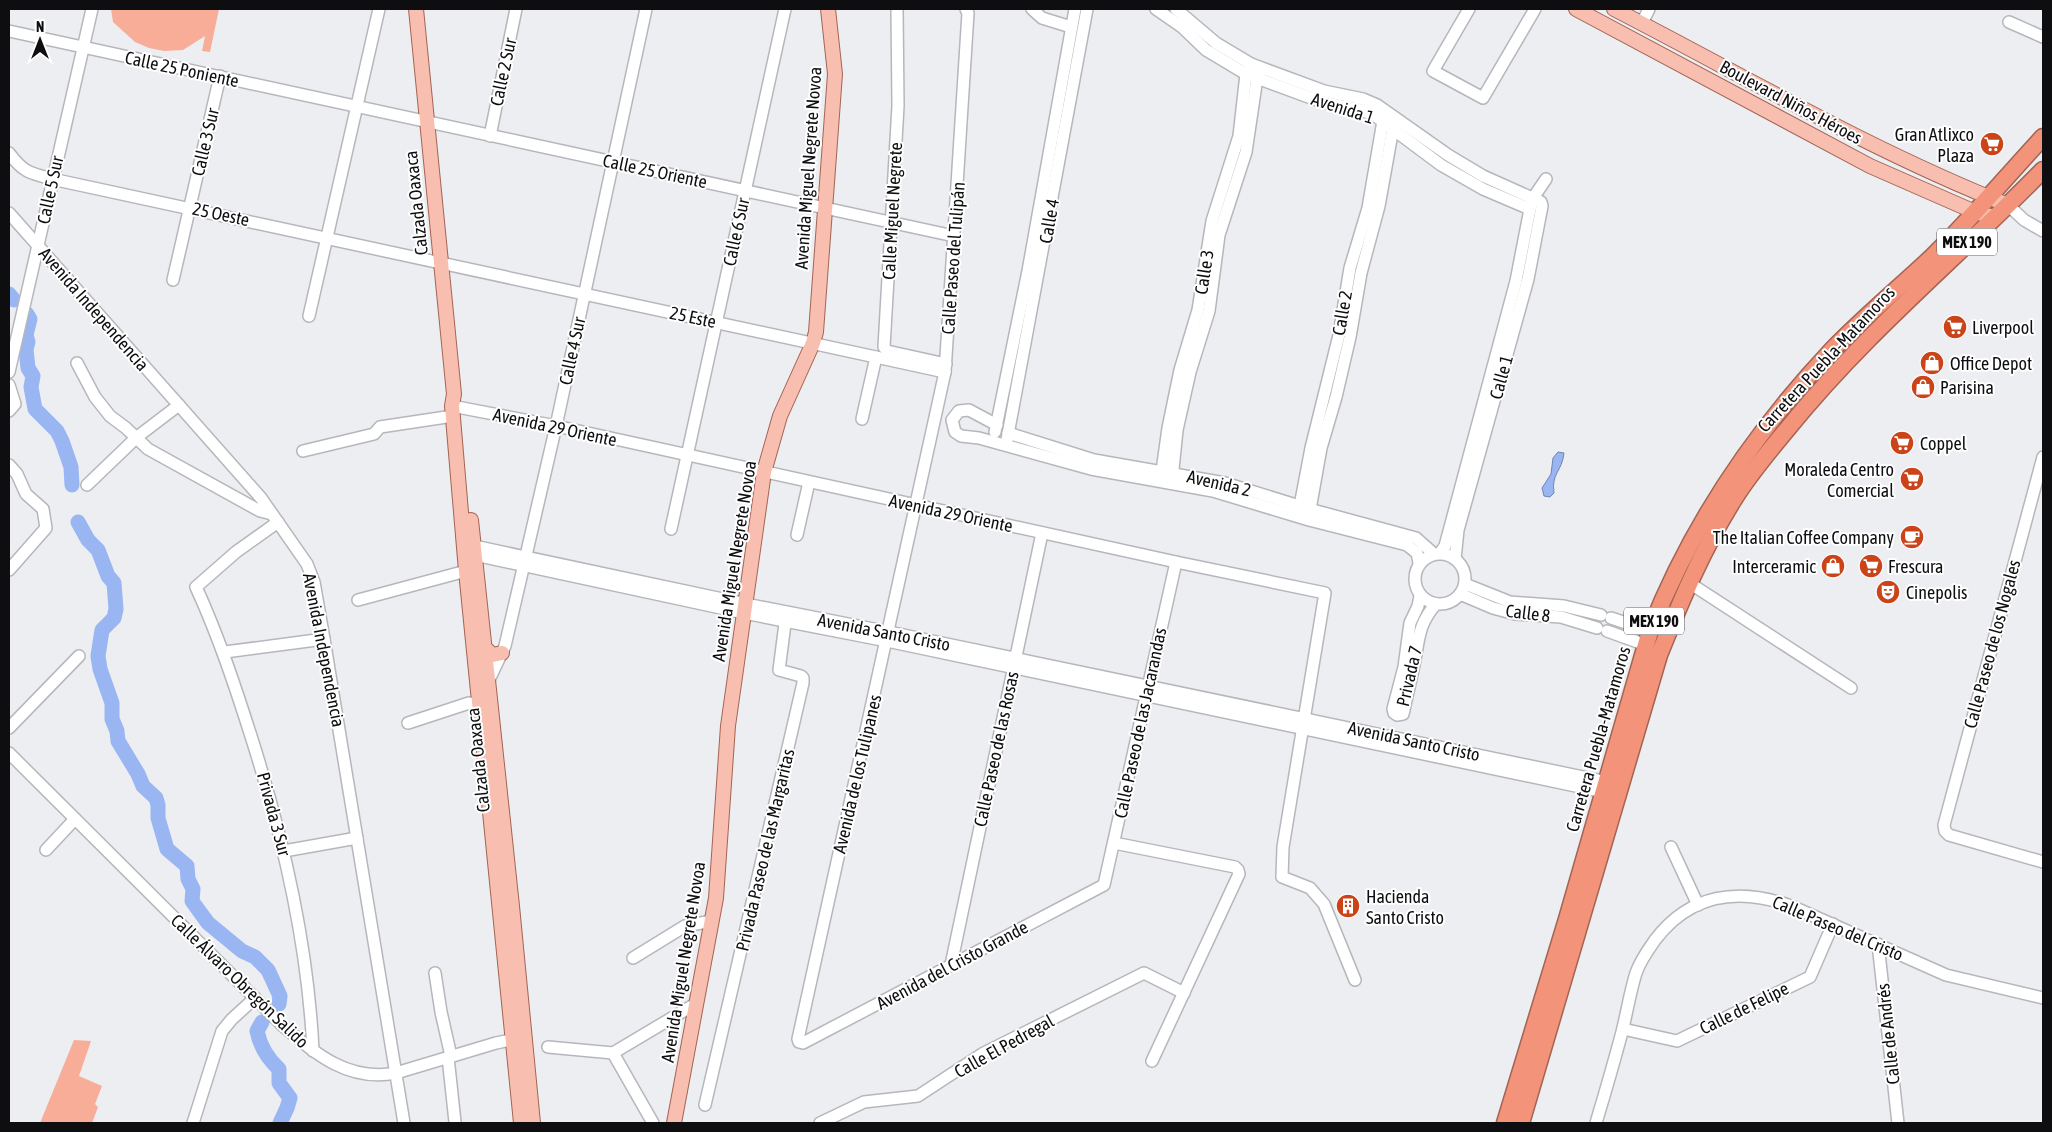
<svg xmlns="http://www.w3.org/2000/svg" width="2052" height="1132" viewBox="0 0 2052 1132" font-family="'Asap Condensed',sans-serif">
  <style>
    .green { fill: #f7ad98 }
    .water { fill: #99b6f2; stroke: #6f84ae }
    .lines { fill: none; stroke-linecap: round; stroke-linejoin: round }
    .river { stroke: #99b6f2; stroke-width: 15 }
    .minor-casing { stroke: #b5b7bb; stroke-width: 14 }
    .major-casing { stroke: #a36454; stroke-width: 16 }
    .highway-casing { stroke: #a36454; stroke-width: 19 }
    .minor { stroke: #fff; stroke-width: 11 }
    .major { stroke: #f8beaf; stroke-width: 14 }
    .highway { stroke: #f39379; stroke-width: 16 }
    .labels { text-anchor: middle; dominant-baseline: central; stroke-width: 4; stroke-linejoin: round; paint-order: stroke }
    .shield { fill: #fff; stroke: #565658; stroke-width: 1 }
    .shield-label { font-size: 16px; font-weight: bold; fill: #0e0e10 }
    .street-label { font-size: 18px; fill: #0e0e10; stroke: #fff }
    .poi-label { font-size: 18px; fill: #0e0e10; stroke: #fff; text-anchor: start }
  </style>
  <rect width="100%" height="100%" fill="#eceef2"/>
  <g class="green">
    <polygon points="111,9 219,9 210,52 202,51 205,36 183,50 164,51 149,48 135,42 113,22"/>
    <polygon points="74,1040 91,1041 79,1076 102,1086 95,1104 98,1107 92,1123 40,1123"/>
  </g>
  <path class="water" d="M1558,452L1564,453C1562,472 1551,473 1554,493L1550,497L1544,496L1542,488L1551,474L1553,458Z"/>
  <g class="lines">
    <g class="river">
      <polyline points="9,294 14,300"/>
      <polyline points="27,314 30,319 26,335 28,342 26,349 28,368 33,376 31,387 35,409 57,431 62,441 71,467 72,485"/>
      <polyline points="78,522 88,540 98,550 108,576 114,583 116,609 114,618 102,630 98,656 100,669 112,703 112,719 117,731 118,741 138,774 143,786 156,798 158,805 158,818 167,849 187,866 188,879 193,889 192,901 197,908 208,923 242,951 255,957 268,970 280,996 279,1004"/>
      <path d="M262,1022L257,1031C260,1046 267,1058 279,1069V1083L290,1098L287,1108L280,1123"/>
    </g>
    <g class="minor-casing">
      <g id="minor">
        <polyline points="897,9 898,106 884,347 887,351 946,364"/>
        <polyline points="966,9 968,13 945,372 798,1039 799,1042 803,1043 1104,885 1176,562"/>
        <polyline points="1032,9 1042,18 1071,27"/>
        <polyline points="1156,9 1182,27 1206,50 1246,74 1322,102 1361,110 1374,115 1441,165 1483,189 1530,209"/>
        <polyline points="1176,9 1216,43 1251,64 1324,91 1363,99 1377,105 1448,155 1483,176 1541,202 1542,206 1528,279 1458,530 1455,559"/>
        <polyline points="1469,9 1433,71 1483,98 1535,9"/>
        <polyline points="2009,22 2043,37"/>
        <polyline points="1642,23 1649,9"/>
        <polyline points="9,31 954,236"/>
        <polyline points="490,136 516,9"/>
        <path d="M9,153C23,172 29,173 52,179L945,372"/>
        <polyline points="2008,205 2024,220 2043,231"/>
        <polyline points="9,213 261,498 307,564 314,582 324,639 404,1123"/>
        <polyline points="173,280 220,76"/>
        <polyline points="309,316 379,9"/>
        <polyline points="77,363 95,397 110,416 126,428 148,449 260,511 272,514"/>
        <polyline points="9,372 92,9"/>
        <polyline points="9,385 15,404 9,411"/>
        <polyline points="452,406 556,426 1176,562 1325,593 1283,847 1282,877 1310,888 1324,904 1355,980"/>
        <polyline points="862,419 876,357"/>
        <polyline points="997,425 969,410 959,411 952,420 955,432 961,436 979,438 1091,469 1213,491 1309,520 1407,545 1417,553 1419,563"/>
        <polyline points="995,432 1028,271 1075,9"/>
        <polyline points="1008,433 1094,460 1225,483 1309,509 1416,538 1434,554"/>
        <polyline points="1007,440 1087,9"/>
        <polyline points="303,451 374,434 380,427 453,416"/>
        <polyline points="2043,457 1944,825 1945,831 1949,835 2043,862"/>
        <polyline points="9,465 17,474 26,494 43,509 46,528 9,570"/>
        <polyline points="1161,478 1168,428 1180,370 1198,310 1212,221 1239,136 1246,74 1251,64"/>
        <polyline points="1172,479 1177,430 1190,372 1209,311 1219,235 1246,152 1257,78 1260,71"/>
        <polyline points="87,485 137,437 179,405"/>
        <polyline points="1299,511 1311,448 1339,335 1350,268 1368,208 1383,121 1387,116"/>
        <polyline points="1309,515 1321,448 1336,397 1350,337 1361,273 1379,206 1393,128 1396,124"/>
        <path d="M278,522L236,552L196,587C218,635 234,683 250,733C283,836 308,942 313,1051"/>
        <polyline points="671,529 785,9"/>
        <polyline points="797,535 809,482"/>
        <polyline points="474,546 746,604 889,632 1607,782"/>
        <polyline points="1440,553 1445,546 1516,281 1530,209 1533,198 1546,179"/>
        <circle cx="1440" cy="579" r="25"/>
        <polyline points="475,555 744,613 887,641 1604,792"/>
        <polyline points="1688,582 1851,688"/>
        <polyline points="1465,584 1510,602 1564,606 1601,615"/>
        <polyline points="1460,594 1493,608 1515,614 1561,617 1597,628"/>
        <path d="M1420,596L1418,606L1410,623L1404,667L1393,709L1394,713L1397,715L1403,714L1404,710C1407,695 1411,680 1414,665C1419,640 1418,624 1436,604"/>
        <polyline points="358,600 466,571"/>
        <polyline points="1611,618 1650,631"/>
        <polyline points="1607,631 1646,645"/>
        <polyline points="225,652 324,639"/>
        <polyline points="484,680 489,680 505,646 556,426 646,9"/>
        <polyline points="408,723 469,703 487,705"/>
        <polyline points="9,728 79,656"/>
        <path d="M9,753L283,1026C317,1055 349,1082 396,1073L496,1043L521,1038"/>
        <polyline points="1114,843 1235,867 1238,870 1239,874 1152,1061"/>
        <polyline points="1671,847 1698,905"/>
        <polyline points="46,850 75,819"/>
        <polyline points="284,851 357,838"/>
        <polyline points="1878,944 1898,1123"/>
        <polyline points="633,958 685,926 712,921"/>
        <polyline points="951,965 1042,533"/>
        <polyline points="435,973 441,1012 451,1056"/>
        <polyline points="1623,1029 1677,1041 1810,977 1833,924"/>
        <polyline points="548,1047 613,1053 653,1123"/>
        <polyline points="613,1053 697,1003"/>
        <polyline points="448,1057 455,1122"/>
        <polyline points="705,1105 803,683 803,678 801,676 779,670 786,616"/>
        <polyline points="193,1123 222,1031 232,1019 255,998"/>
        <polyline points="820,1123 864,1102 918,1096 982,1054 1144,973 1184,993"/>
        <path d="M1596,1123C1605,1093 1614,1062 1622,1032C1627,1012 1630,992 1636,973C1640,961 1648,950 1655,940C1690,894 1738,887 1791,906L1946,975L2043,998"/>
      </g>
    </g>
    <g class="major-casing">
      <g id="major">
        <polyline points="416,9 454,394 452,406 466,571 521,1123"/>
        <polyline points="1576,9 1870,166 1975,212 1994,217"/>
        <path d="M1614,9C1744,76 1872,151 2008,205"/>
        <polyline points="471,520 512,906 533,1123"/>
        <polyline points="486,649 493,655 502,653"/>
        <polyline points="674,1123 716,898 728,726 764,472 780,416 813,343 816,332 835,74 828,9"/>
      </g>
    </g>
    <g class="highway-casing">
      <g id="highway">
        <path d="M1505,1123L1567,919L1650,631C1691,526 1755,432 1832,350C1864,317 1899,288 1932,257C1971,219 2006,177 2043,137"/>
        <path d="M1521,1123L1659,655C1681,601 1703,548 1734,499C1750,473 1770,450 1789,427C1865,333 1959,256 2043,170"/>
      </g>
    </g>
    <use href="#minor" class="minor"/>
    <use href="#major" class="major"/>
    <use href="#highway" class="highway"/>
  </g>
  <defs>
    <g id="supermarket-disc" transform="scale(1.25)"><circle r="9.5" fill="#cb4318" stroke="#fff"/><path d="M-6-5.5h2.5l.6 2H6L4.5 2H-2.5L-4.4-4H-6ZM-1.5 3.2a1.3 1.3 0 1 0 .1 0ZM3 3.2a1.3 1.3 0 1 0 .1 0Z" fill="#fff"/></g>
    <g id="shop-disc" transform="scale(1.25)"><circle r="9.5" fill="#cb4318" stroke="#fff"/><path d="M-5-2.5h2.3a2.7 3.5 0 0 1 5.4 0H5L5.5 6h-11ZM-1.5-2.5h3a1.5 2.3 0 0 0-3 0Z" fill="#fff"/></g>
    <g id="cafe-disc" transform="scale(1.25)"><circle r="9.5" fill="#cb4318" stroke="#fff"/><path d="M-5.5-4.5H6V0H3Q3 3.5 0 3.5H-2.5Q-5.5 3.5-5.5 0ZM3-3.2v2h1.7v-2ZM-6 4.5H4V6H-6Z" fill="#fff"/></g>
    <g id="theatre-disc" transform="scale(1.25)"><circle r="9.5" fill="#cb4318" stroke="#fff"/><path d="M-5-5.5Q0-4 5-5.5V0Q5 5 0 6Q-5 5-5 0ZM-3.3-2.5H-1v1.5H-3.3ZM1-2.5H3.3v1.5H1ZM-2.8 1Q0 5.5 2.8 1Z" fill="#fff"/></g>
    <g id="building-disc" transform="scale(1.25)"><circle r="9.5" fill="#cb4318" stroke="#fff"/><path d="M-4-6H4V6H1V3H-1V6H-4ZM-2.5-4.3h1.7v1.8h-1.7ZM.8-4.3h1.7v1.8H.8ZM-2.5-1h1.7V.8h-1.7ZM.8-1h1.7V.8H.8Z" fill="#fff"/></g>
  </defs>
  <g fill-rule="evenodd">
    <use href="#supermarket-disc" x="1992" y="144"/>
    <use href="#supermarket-disc" x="1955" y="327"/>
    <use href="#shop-disc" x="1932" y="363"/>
    <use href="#shop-disc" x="1923" y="387"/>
    <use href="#supermarket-disc" x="1902" y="443"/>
    <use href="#supermarket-disc" x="1912" y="479"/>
    <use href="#cafe-disc" x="1912" y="537"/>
    <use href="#shop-disc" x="1833" y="566"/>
    <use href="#supermarket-disc" x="1871" y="566"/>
    <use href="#theatre-disc" x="1888" y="592"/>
    <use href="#building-disc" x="1348" y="906"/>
  </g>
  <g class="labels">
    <g class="shield">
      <rect x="1937" y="228.5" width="60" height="27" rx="4"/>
      <rect x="1624" y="607.5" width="60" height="27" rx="4"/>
    </g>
    <g class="shield-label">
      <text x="1967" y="242">MEX 190</text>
      <text x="1654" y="621">MEX 190</text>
    </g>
    <g class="street-label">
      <text transform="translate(182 69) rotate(12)">Calle 25 Poniente</text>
      <text transform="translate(503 72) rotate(-78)">Calle 2 Sur</text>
      <text transform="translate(1791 102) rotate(28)">Boulevard Niños Héroes</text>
      <text transform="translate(1343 108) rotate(18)">Avenida 1</text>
      <text transform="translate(205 142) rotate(-77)">Calle 3 Sur</text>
      <text transform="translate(808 168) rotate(-86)">Avenida Miguel Negrete Novoa</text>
      <text transform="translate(655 171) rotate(12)">Calle 25 Oriente</text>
      <text transform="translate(50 190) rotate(-78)">Calle 5 Sur</text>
      <text transform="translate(416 203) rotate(-96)">Calzada Oaxaca</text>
      <text transform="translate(892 211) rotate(-87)">Calle Miguel Negrete</text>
      <text transform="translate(221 214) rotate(12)">25 Oeste</text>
      <text transform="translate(1049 221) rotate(-80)">Calle 4</text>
      <text transform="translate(736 232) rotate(-78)">Calle 6 Sur</text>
      <text transform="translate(953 258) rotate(-86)">Calle Paseo del Tulipán</text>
      <text transform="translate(1204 272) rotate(-81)">Calle 3</text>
      <text transform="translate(94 309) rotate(49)">Avenida Independencia</text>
      <text transform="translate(1342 313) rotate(-80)">Calle 2</text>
      <text transform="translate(693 317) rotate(12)">25 Este</text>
      <text transform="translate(572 351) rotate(-78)">Calle 4 Sur</text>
      <text transform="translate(1826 359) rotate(-47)">Carretera Puebla-Matamoros</text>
      <text transform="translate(1501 377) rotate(-75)">Calle 1</text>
      <text transform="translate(555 427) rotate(12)">Avenida 29 Oriente</text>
      <text transform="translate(1219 483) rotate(13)">Avenida 2</text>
      <text transform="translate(951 513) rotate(12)">Avenida 29 Oriente</text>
      <text transform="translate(734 561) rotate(-81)">Avenida Miguel Negrete Novoa</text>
      <text transform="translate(1528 613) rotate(7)">Calle 8</text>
      <text transform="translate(884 632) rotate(11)">Avenida Santo Cristo</text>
      <text transform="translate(1992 644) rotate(-75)">Calle Paseo de los Nogales</text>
      <text transform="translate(324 650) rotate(79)">Avenida Independencia</text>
      <text transform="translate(1409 676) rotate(-77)">Privada 7</text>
      <text transform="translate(1140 723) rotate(-78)">Calle Paseo de las Jacarandas</text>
      <text transform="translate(1598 739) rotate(-74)">Carretera Puebla-Matamoros</text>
      <text transform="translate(1414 741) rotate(12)">Avenida Santo Cristo</text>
      <text transform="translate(996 749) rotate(-78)">Calle Paseo de las Rosas</text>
      <text transform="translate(478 760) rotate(-96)">Calzada Oaxaca</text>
      <text transform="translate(857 774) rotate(-77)">Avenida de los Tulipanes</text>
      <text transform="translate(274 814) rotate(75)">Privada 3 Sur</text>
      <text transform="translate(765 850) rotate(-77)">Privada Paseo de las Margaritas</text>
      <text transform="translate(1838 928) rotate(23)">Calle Paseo del Cristo</text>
      <text transform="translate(683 962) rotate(-81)">Avenida Miguel Negrete Novoa</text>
      <text transform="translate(952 965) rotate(-28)">Avenida del Cristo Grande</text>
      <text transform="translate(240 981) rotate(44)">Calle Álvaro Obregón Salido</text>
      <text transform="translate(1744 1008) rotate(-26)">Calle de Felipe</text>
      <text transform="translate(1888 1034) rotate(-96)">Calle de Andrés</text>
      <text transform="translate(1004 1046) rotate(-29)">Calle El Pedregal</text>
    </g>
    <g class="poi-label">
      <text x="1974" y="134" text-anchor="end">Gran Atlixco<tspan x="1974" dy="21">Plaza</tspan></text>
      <text x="1972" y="327">Liverpool</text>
      <text x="1950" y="363">Office Depot</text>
      <text x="1940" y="387">Parisina</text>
      <text x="1920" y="443">Coppel</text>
      <text x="1894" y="469" text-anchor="end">Moraleda Centro<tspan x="1894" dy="21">Comercial</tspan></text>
      <text x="1894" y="537" text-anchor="end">The Italian Coffee Company</text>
      <text x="1816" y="566" text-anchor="end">Interceramic</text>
      <text x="1888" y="566">Frescura</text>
      <text x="1906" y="592">Cinepolis</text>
      <text x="1366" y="896">Hacienda<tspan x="1366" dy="21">Santo Cristo</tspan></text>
    </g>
  </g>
  <rect width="2052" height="1132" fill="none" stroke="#0e0e10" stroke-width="20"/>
  <g transform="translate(40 40)" stroke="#ffffff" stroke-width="4" paint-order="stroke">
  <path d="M0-4L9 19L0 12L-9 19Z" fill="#0e0e10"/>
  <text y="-8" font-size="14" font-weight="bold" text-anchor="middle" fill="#0e0e10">N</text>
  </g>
</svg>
